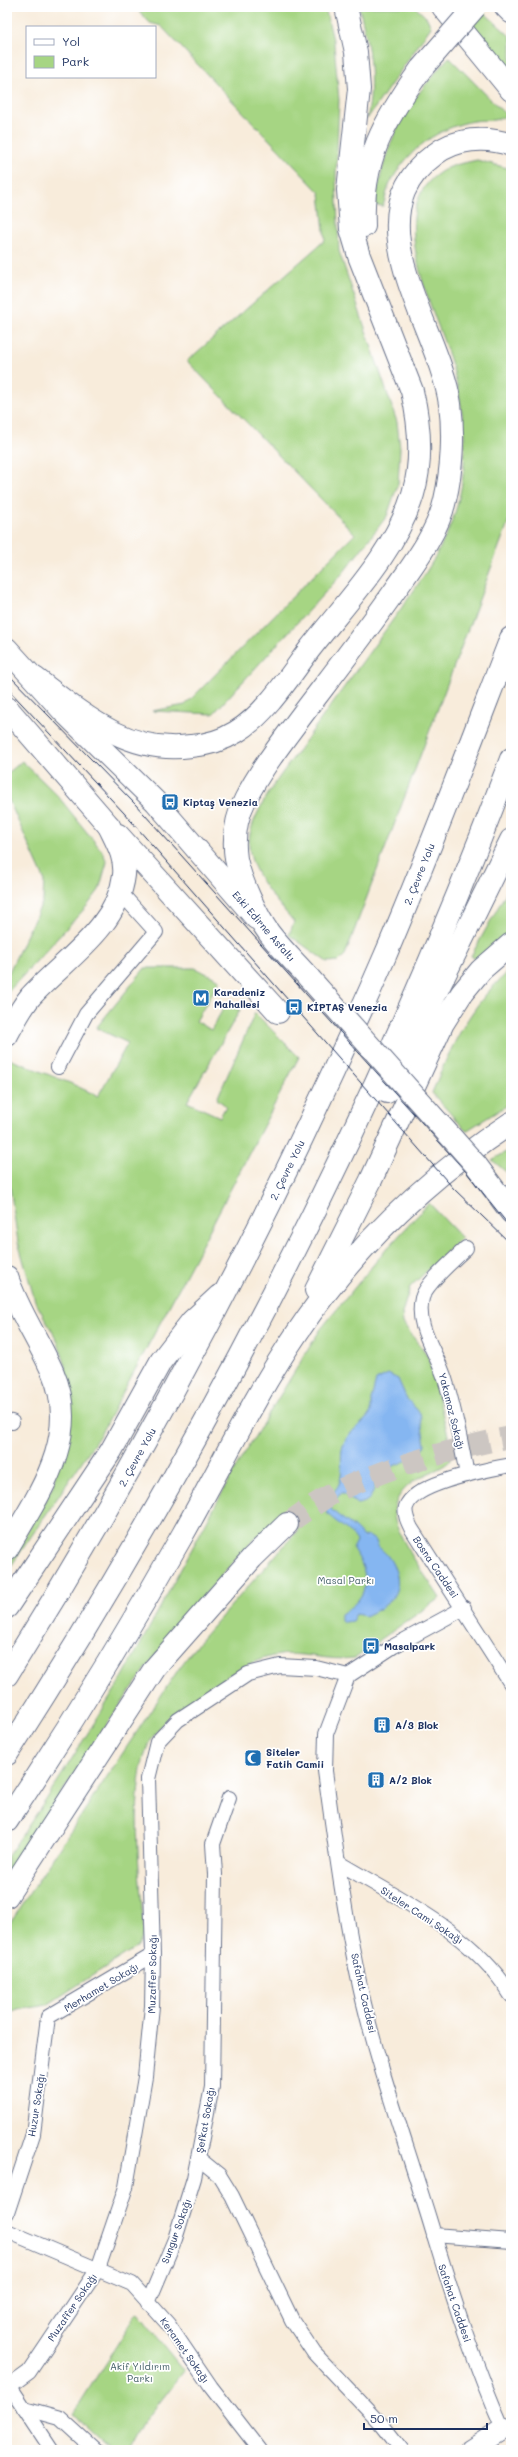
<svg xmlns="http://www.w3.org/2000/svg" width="518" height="2457" viewBox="0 0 518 2457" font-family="Mali,sans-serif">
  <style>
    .green { fill: #a6d583; stroke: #608270 }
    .water { fill: #85b6f1; stroke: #5072a8 }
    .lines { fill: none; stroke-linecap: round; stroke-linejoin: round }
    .highway-tunnel { stroke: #ccc6c2; stroke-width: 22; stroke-dasharray: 22 11; stroke-linecap: butt }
    .street-casing { stroke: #68718a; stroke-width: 16 }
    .secondary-casing { stroke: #68718a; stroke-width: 22 }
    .primary-casing { stroke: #68718a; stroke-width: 24 }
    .highway-casing { stroke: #68718a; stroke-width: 24 }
    .street { stroke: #fff; stroke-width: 14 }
    .secondary { stroke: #fff; stroke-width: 20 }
    .primary { stroke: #fff; stroke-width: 22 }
    .highway { stroke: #fff; stroke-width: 22 }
    .tram { stroke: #1b2f5e; stroke-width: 1 }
    .highway-bridge-casing { stroke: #68718a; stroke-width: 24; stroke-linecap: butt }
    .highway-bridge { stroke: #fff; stroke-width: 22 }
    .labels { text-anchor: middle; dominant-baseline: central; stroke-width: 3.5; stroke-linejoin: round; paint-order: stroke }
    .poi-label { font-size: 10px; font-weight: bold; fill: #1b2f5e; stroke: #fff; text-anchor: start }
    .street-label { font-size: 10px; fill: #1b2f5e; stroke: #fff }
    .park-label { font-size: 10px; fill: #456169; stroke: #fff }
  </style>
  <rect width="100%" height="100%" fill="#fff"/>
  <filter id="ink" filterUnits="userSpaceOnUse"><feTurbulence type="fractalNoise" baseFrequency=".025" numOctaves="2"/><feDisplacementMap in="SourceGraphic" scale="8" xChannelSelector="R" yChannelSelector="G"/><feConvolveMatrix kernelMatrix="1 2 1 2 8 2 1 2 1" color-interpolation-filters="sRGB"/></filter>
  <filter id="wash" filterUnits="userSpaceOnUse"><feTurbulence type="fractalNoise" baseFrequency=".012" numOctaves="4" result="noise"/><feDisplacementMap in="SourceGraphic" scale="16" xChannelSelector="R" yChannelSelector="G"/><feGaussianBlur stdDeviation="0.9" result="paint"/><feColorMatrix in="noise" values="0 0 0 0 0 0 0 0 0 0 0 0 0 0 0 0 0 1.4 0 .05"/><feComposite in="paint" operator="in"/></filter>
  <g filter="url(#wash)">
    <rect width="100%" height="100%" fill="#f8ecdb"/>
    <g class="green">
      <polygon points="135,7 325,7 334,44 339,100 336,177 339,251 397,422 400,448 398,484 387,516 343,573 213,714 152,711 185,705 355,534 187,361 325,240 320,193 161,26 150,23"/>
      <path d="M359,7H415L427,18L431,27L367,119C375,80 369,45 359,7Z"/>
      <polygon points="458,7 478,7 511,37 511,73"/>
      <path d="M449,57L506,115C497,123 485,119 474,121C439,127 409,149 392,180C387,187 386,198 383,206L375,205C386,138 404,107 449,57Z"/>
      <path d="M477,160L511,169V515L345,955L339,961L327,962L289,935L294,922C276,900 249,873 249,843C249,815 283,772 299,750C327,710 356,671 384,632C413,592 443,554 457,506C470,460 465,409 451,362C435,309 373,195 455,165C462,163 470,162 477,160Z"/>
      <polygon points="22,761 57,795 102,851 107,862 99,890 87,906 7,993 7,976 43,901 44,879 7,796 7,774"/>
      <polygon points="511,884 511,930 477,960 471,956"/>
      <polygon points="145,968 195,968 220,980 196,1021 211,1030 226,1004 240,1010 187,1102 220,1117 226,1106 217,1099 255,1013 299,1057 195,1258 100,1435 7,1572 7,1568 53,1486 71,1398 64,1360 57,1340 35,1301 18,1242 7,1166 7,1064 9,1059 70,1083 98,1096 128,1043 96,1028"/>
      <path d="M511,970V1103L466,1131L432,1093C450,1048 472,1001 511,970Z"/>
      <polygon points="511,1149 511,1176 492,1160"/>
      <path d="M429,1203L462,1238L410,1287L402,1313L403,1323L428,1357L451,1447L450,1461C438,1472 420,1474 408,1486C400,1493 395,1501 394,1512C393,1533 428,1579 440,1598L354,1658C327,1662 301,1650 273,1656C249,1661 224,1678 204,1692C183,1705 163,1718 151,1740C127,1779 141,1886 144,1934L138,1946L47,2005L18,2010L7,2014V1927L180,1667L199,1642L298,1530L286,1513C259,1531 236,1559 215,1583C135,1672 75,1776 7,1875V1857L46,1800L121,1680L235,1469L320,1330L383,1253Z"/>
      <polygon points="137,2313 184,2371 141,2426 128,2450 112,2450 73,2414"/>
    </g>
    <path class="water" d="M388,1374L398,1379L407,1399L420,1413L425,1445C417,1462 394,1462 382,1473C370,1484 378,1502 357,1504L344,1494H340L331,1505V1509C341,1520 353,1523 363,1537L367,1535L376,1541C378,1549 382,1549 387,1555C408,1584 396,1604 365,1616L356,1614L352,1621L344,1622L341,1620V1614C360,1602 371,1589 362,1565C360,1559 356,1554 353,1549L357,1541C350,1529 328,1518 326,1511C322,1500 335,1493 339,1484C345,1470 337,1453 346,1439C353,1428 365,1423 371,1412V1400L376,1380Z"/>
  </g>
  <g filter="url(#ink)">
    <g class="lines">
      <path class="highway-tunnel" d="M287,1524C305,1511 324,1497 344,1488C396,1465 455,1448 511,1437"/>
      <g class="street-casing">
        <g id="street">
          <polyline points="58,1067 86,1014 156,932 120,892"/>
          <path d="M466,1248C455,1259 426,1283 422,1298C415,1328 437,1352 445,1379C455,1410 461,1443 467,1475"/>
          <polyline points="7,1421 12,1422"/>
          <path d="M511,1465C488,1470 414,1482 406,1507C404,1514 408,1522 411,1528L511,1684"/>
          <path d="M464,1608L394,1646L348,1676L326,1734L325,1771C335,1844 345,1919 361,1991C380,2074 410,2154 434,2235C454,2301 475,2366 503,2429"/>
          <path d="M339,1863C399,1899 473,1933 511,1995"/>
          <polyline points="198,2158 219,2175 232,2196 292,2320 314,2353 383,2426 402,2450"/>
          <polyline points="7,2213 33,2134 48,2017 153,1955"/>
          <polyline points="7,2231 132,2284 168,2324 211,2387 260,2450"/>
          <polyline points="434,2235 511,2241"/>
          <polyline points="148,2303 175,2239 194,2178 212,2087 215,1874 213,1844 229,1798"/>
          <polyline points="7,2382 52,2450"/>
          <polyline points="7,2388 29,2372 98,2269 126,2187 145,2077 152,2006 153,1955 148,1779 157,1742 178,1720 248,1674 280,1666 316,1668 348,1676"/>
          <polyline points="24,2408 60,2418 95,2450"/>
        </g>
      </g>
      <g class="secondary-casing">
        <polyline id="secondary" points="470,2450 503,2429 511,2428"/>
      </g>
      <g class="primary-casing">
        <g id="primary">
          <polyline points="7,649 65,713 156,802 256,918"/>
          <polyline points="7,708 109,826"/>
        </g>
      </g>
      <g class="highway-casing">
        <g id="highway">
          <polyline points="443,7 511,90"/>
          <polyline points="506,7 511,12"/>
          <path d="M364,226C361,160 384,121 421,69"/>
          <path d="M35,678C82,714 128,755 191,746C206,745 223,740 236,732C265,715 289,677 309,650C346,602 395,553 413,494C423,460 420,425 412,391L359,256L351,229L348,190L359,89L356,52L346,7"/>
          <polyline points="118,835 278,1012"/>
          <path d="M310,979C297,964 281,949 269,933C257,917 240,879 236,859C233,839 236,818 245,800C260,770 282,742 302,715C334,673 366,632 396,589C415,562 438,532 445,500C452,470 454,434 450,404C439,326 349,217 434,155C455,138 486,136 511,145"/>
          <path d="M7,1035C14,1022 21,1008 31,996C64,960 118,927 124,875C126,857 116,841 109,826"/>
          <polyline points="387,1092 511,840"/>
          <polyline points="476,1165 511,1212"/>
          <path d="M7,1277C18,1311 39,1340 53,1373C81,1438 38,1495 7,1549"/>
          <polyline points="316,1290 371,1180 443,1023 462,993 481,970 511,944"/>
          <polyline points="7,1607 111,1451 161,1361 192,1321 219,1296"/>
          <path d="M7,1675C151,1445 277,1205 385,956C430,851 470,744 511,638"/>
          <path d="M7,1754C208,1441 379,1109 511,759"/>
          <path d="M7,1821C69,1728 128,1632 183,1534C221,1467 254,1396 297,1333C353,1249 427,1178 511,1123"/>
          <polyline points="7,1896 155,1668 252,1558 287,1524"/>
        </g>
      </g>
      <use href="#street" class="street"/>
      <use href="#secondary" class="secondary"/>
      <use href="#primary" class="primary"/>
      <use href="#highway" class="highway"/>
      <g class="tram">
        <polyline points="7,673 135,804 467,1173 511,1228"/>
        <polyline points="7,688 124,813 454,1189 511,1244"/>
      </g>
      <g class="highway-bridge-casing">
        <g id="highway-bridge">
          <polyline points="421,69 475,7"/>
          <polyline points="310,979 476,1165"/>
        </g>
      </g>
      <use href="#highway-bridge" class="highway-bridge"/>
    </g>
  </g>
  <defs>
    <g id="bus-square" transform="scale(0.9)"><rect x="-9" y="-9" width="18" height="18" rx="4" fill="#1f6fb2" stroke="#fff"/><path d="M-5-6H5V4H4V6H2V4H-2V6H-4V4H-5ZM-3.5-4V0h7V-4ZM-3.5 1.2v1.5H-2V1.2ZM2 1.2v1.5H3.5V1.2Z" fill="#fff"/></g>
    <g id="metro-square" transform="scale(0.9)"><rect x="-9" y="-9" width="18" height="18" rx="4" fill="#1f6fb2" stroke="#fff"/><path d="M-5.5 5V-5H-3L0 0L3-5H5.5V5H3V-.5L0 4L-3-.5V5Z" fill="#fff"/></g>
    <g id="building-square" transform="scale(0.9)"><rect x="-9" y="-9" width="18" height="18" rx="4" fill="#1f6fb2" stroke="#fff"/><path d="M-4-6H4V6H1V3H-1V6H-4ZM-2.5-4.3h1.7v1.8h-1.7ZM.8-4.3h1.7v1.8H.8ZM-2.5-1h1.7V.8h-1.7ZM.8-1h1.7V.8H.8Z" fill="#fff"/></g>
    <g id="mosque-square" transform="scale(0.9)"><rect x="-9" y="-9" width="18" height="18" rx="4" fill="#1f6fb2" stroke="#fff"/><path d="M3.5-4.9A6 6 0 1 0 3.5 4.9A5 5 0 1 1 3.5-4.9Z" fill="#fff"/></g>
  </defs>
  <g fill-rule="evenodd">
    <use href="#bus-square" x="170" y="802"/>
    <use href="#metro-square" x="201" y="998"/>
    <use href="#bus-square" x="294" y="1007"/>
    <use href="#bus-square" x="371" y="1646"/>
    <use href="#building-square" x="382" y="1725"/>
    <use href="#mosque-square" x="253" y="1758"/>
    <use href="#building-square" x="376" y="1780"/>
  </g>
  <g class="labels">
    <g class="poi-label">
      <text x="183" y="802">Kiptaş Venezia</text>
      <text x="214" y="992">Karadeniz<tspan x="214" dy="12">Mahallesi</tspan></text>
      <text x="307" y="1007">KİPTAŞ Venezia</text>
      <text x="384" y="1646">Masalpark</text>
      <text x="395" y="1725">A/3 Blok</text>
      <text x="266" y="1752">Siteler<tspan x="266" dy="12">Fatih Camii</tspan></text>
      <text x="389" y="1780">A/2 Blok</text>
    </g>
    <g class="street-label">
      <text transform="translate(419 874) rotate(-68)">2. Çevre Yolu</text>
      <text transform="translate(264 926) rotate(49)">Eski Edirne Asfaltı</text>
      <text transform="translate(287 1170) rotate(-64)">2. Çevre Yolu</text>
      <text transform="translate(452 1411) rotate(76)">Yakamoz Sokağı</text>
      <text transform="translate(137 1457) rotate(-61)">2. Çevre Yolu</text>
      <text transform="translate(436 1567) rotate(56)">Bosna Caddesi</text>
      <text transform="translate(422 1915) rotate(33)">Siteler Cami Sokağı</text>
      <text transform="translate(152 1974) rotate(-89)">Muzaffer Sokağı</text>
      <text transform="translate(101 1987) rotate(-31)">Merhamet Sokağı</text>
      <text transform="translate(364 1993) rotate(77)">Safahat Caddesi</text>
      <text transform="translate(36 2105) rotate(-81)">Huzur Sokağı</text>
      <text transform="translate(205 2120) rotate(-80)">Şefkat Sokağı</text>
      <text transform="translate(176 2231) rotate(-70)">Sungur Sokağı</text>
      <text transform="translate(455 2303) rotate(71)">Safahat Caddesi</text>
      <text transform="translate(72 2307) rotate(-56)">Muzaffer Sokağı</text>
      <text transform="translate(185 2350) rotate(55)">Keramet Sokağı</text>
    </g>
    <g class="park-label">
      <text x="346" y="1580">Masal Parkı</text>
      <text x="140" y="2366">Akif Yıldırım<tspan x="140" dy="12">Parkı</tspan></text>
    </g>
  </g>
  <rect width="518" height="2457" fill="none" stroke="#fff" stroke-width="24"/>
  <rect x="26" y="26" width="130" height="52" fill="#ffffff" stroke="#a4acbf"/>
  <rect x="34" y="39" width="20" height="6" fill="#ffffff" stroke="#a4acbf"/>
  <text x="62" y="46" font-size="12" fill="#1b2f5e">Yol</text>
  <rect x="34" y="56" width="20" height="12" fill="#a6d583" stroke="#a4acbf"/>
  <text x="62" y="66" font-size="12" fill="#1b2f5e">Park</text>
  <path d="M364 2423v6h123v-6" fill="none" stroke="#1b2f5e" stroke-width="2"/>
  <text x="370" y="2423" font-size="12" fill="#1b2f5e" stroke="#ffffff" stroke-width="3" paint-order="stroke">50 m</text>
</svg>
